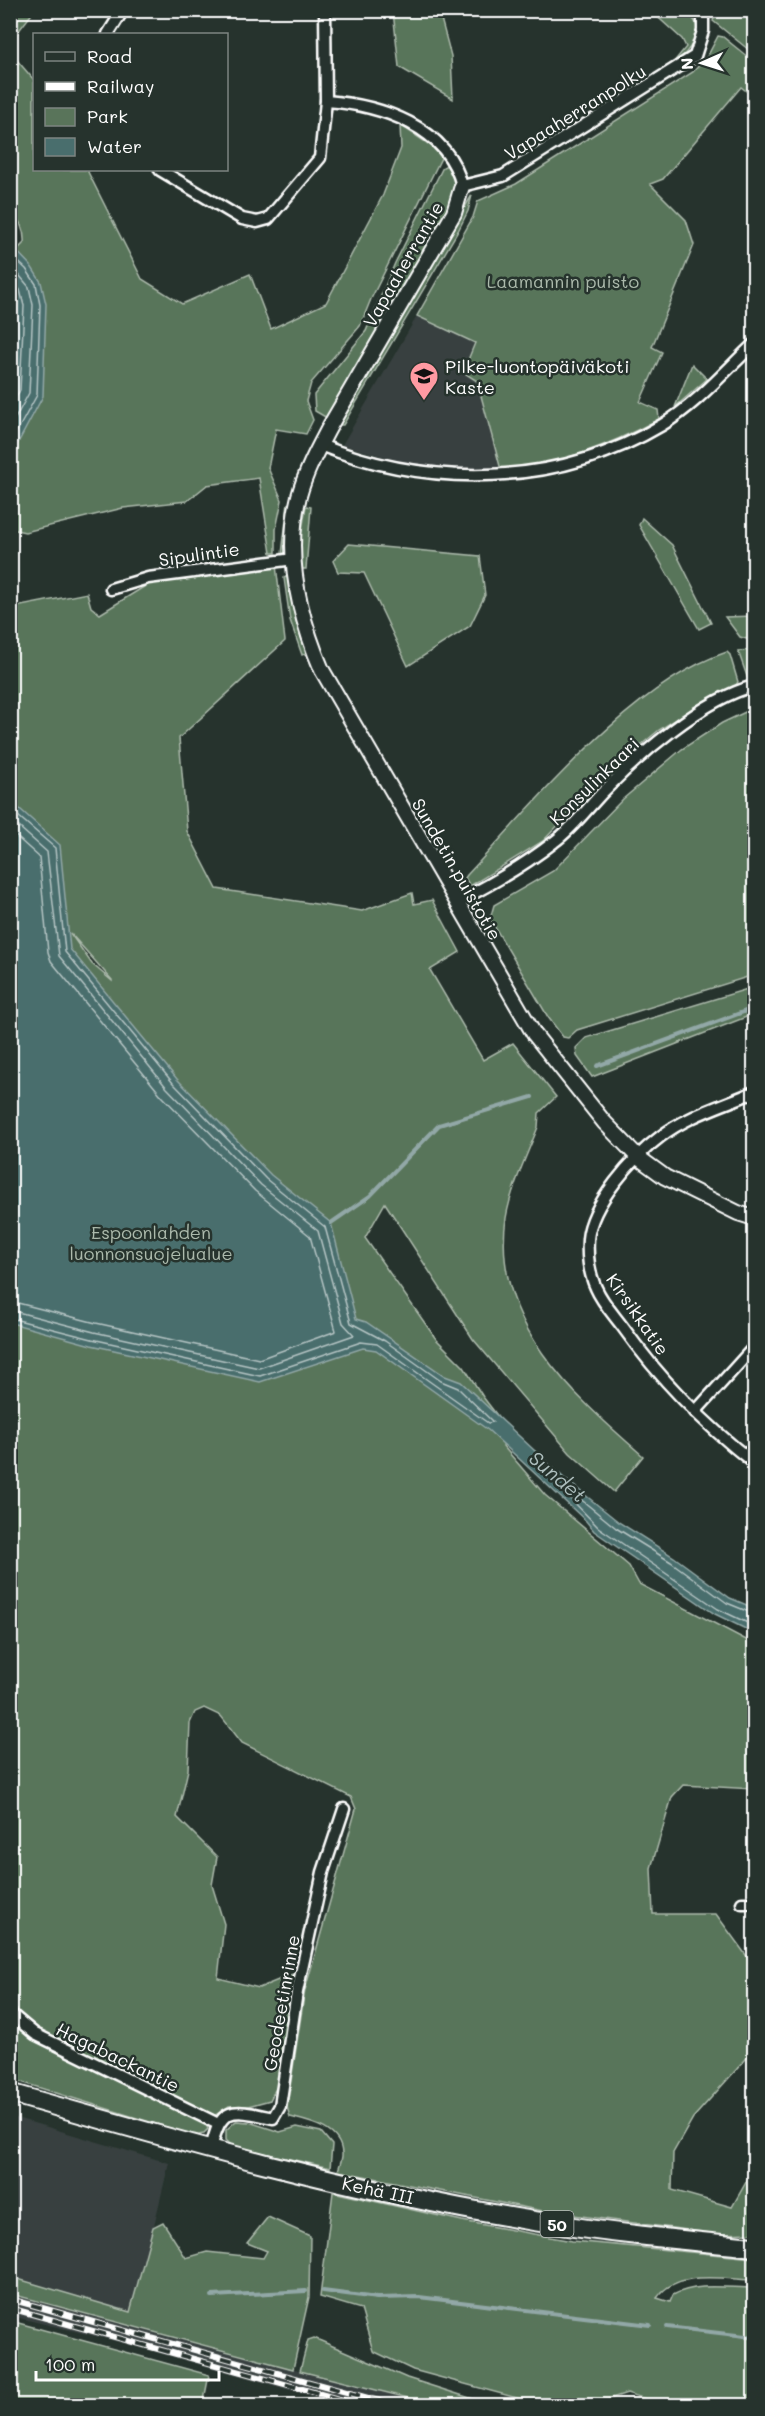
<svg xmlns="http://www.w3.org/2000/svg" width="765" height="2416" viewBox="0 0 765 2416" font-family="Mali,sans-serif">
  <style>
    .built { fill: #37403f }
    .green { fill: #59745a; stroke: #acbaac; stroke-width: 1.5; fill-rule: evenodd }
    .water { fill: #496e6d; stroke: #92a8a7; stroke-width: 1.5 }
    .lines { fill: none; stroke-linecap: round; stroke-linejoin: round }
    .shore { stroke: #b6c5c5; stroke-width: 1.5 }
    .stream { stroke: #92a8a7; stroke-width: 4 }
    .minor-casing { stroke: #fff; stroke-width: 15 }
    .tertiary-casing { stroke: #fff; stroke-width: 18 }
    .trunk-casing { stroke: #fff; stroke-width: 22 }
    .minor { stroke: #26332d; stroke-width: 10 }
    .tertiary { stroke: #26332d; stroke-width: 14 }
    .trunk { stroke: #26332d; stroke-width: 18 }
    .rail-casing { stroke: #fff; stroke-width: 6 }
    .rail { stroke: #26332d; stroke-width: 4; stroke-dasharray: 11; stroke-linecap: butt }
    .labels { text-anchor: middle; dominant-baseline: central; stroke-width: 5; stroke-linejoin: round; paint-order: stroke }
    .shield { fill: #26332d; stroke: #bec2c0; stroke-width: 1.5 }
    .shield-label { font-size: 16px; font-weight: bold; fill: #fff }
    .street-label { font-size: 18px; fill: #fff; stroke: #26332d }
    .park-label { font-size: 18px; fill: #acbaac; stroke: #26332d }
    .poi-label { font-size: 18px; fill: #fff; stroke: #26332d; text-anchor: start }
    .water-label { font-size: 20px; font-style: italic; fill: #adbebd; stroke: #26332d }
  </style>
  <rect width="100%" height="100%" fill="#26332d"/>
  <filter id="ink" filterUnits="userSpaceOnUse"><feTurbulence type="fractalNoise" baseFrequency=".0167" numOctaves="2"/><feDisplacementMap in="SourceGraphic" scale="12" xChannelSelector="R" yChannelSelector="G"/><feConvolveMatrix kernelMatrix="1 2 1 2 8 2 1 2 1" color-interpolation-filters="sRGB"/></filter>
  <g filter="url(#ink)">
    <g class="built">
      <polygon points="417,316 476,343 477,381 501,470 462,470 414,465 342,445"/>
      <polygon points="10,2116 169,2163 140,2284 130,2312 11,2277"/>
      <polygon points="11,2294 162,2335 436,2405 343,2405 124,2343 11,2316"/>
    </g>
    <g class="green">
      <polygon points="11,10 34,11 11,41 10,11"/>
      <polygon points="393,11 439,11 451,56 453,99 399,67"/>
      <path d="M651,11C660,11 676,8 684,12C711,25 690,53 673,63L686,47L682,39Z"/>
      <polygon points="716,11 754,11 754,54 713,21"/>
      <path d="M718,36L723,37L754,62V97L741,87L663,179L650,184L686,220L694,245L652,347L662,352L640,402L658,410L659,419C608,446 559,465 501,470L477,381L463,372L475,343L417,316L473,217L478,201L516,184L693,72L707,57Z"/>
      <path d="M10,52L34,80V170H89L88,172L142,279L182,304L250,274L271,329L326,303L383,195L401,148L400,125L443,154L371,299L360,326L311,383L306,401L313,420L306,434L276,429L268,468L282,500L276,529V553H271L259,478L207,485L187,501L123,508L25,532L11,529L10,243L19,248L24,243C25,231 19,218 11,211Z"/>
      <polygon points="449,164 457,186 456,196 327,418 315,411 314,395 366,331 395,263 443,167"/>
      <polygon points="472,195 468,211 458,231 343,425 338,425"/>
      <polygon points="692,364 707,379 675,407"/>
      <polygon points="288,503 290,514 287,552 282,554"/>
      <polygon points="306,506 311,507 306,569 301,569 301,537"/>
      <polygon points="642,518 672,545 711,623 699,629 639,525"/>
      <polygon points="349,544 480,556 485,595 470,626 408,666 364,573 338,572 333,561"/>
      <path d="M276,565L285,641L179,738L187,831L217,889L362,911L412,893L414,904L432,900L460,952L430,970L483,1060L513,1043L556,1097L539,1113L538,1127C527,1155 511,1188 506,1218C491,1322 572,1394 643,1456L614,1492L570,1453L473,1339L385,1203L365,1238L436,1339L464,1367L483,1397L506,1427L503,1446L545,1495L629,1566L639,1584L754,1644V1789L683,1785L672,1797L651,1868L653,1914H716L754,1966V2050L693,2118L673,2153L672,2190L732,2207L754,2168V2233L718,2234L543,2211L338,2171C339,2166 343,2158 342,2153C340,2128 310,2122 290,2117L287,2107L305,1990L356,1809L351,1797L242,1743L221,1716L204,1708L195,1712L190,1723L188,1770L177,1817L217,1857L212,1885L224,1924L218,1978L259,1988L293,1974L279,2082L270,2100L248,2106H229L205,2122L208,2129L204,2133L192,2135L11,2079L10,602L16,607L87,593L91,607L100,614L150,583ZM70,933L112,980V981L92,964Z"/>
      <polygon points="288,576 293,609 306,653 302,655 290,620 284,578"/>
      <polygon points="754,616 754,641 740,637 725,617"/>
      <polygon points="754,650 754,677 748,679 738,651"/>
      <path d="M727,652L730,655L738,682L736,685L708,699L659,730L612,769L543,841L470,886L465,878L467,875C535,803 632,683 727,652Z"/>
      <polygon points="754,708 754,975 577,1030 568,1038 563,1037 548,1017 490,919 494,905 553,871 623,799 682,749 722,723"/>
      <polygon points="754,987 754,1014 592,1077 577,1056 576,1048 586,1038"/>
      <polygon points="236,2121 249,2122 280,2132 297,2127 321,2132 332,2145 330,2168 232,2146 226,2140 226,2130"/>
      <path d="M333,2192L462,2221L572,2241L754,2258V2280C723,2279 676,2269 657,2298L670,2302L673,2295C697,2282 728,2288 754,2288V2405H664L627,2393L591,2405H543L413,2370L373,2351L361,2309L320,2297Z"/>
      <polygon points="268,2217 310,2236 309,2297 293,2369 11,2294 11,2277 130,2312 153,2227 163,2222 186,2258 207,2252 263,2258 267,2251 247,2243"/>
      <polygon points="11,2321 209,2375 203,2405 86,2406 67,2402 66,2405 11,2405"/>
      <polygon points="314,2338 407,2378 492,2405 436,2405 300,2371 308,2340"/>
    </g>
    <g class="water">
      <polygon points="11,245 31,266 41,282 46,304 43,396 11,456"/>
      <polygon points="11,801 60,845 70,949 177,1079 271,1175 331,1223 356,1319 366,1322 445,1376 461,1382 564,1478 620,1523 674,1557 730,1598 754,1608 754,1633 715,1614 594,1531 586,1521 488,1430 376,1350 363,1348 260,1382 91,1345 11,1323"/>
    </g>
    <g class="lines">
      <g class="shore">
        <polyline points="10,254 26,269 36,284 40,305 37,395 10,444"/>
        <polyline points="10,264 29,287 33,305 29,393 10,428"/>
        <polyline points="10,277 20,290 24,306 20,390 10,409"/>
        <polyline points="10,809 55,848 65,952 173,1083 266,1179 325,1227 351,1323 385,1341 441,1381 458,1388 493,1422 488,1423 377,1344 361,1342 260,1376 92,1339 10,1318"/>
        <polyline points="10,819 47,852 59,956 167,1088 261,1185 318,1231 343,1323 354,1335 259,1368 94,1332 10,1310"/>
        <polyline points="10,831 39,857 48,952 51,961 161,1095 255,1191 310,1236 336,1331 259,1359 96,1323 10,1301"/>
        <polyline points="754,1614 727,1603 671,1562 616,1528 573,1493 569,1494 569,1497 598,1527 718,1609 754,1626"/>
      </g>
      <g class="stream">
        <polyline points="597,1066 754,1008"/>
        <polyline points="331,1223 370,1196 439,1125 532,1097"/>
        <polyline points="323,2291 377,2298 419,2297 650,2325"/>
        <polyline points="212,2296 306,2291"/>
        <polyline points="667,2327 754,2337"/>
      </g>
      <g class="minor-casing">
        <g id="minor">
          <polyline points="108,34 123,10"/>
          <path d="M326,101C380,105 448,126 462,186L503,176L695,56L703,31V16"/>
          <polyline points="160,170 242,219 257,222 268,219 320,158 326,101 325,10"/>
          <path d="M320,445C431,489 558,487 662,425C697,404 725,371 754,344"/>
          <polyline points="111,589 148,578 294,559"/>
          <path d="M457,902C490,885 525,865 554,842C572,829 587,809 602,793C638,756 704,698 754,686"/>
          <path d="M754,1092C724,1105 686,1116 660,1137C633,1157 591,1204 588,1239C587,1255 589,1273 596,1288C602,1302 613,1314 622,1326C659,1378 704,1424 754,1463"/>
          <polyline points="695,1412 754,1347"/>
          <polyline points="742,1903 754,1903"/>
          <polyline points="10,2013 35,2034 216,2123"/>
          <path d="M211,2150C220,2105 232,2109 273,2118L280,2106L297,1992L323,1872L344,1809"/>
        </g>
      </g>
      <g class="tertiary-casing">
        <path id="tertiary" d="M462,186L454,213L331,424C319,447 306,470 299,496C284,555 299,616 322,670L534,1034L604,1122L639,1158L665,1177L738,1213L754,1218"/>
      </g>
      <g class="trunk-casing">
        <path id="trunk" d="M10,2093C183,2143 356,2192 534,2221C607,2233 681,2240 754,2247"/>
      </g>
      <use href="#minor" class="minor"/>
      <use href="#tertiary" class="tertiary"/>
      <use href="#trunk" class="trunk"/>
      <g class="rail-casing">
        <g id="rail">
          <polyline points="10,2299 397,2406"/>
          <polyline points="10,2308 364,2406"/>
        </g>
      </g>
      <use href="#rail" class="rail"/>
    </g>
  </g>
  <defs>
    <g id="school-pin" transform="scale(1.5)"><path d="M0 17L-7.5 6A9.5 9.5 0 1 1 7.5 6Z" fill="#ff9aa2" stroke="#26332d"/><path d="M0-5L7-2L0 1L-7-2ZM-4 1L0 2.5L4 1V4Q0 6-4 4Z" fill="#111"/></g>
  </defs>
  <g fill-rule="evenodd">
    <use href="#school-pin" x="424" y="376"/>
  </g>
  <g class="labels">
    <rect class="shield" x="540.5" y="2211" width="33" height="26" rx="4.5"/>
    <g class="shield-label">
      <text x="557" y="2224">50</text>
    </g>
    <g class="street-label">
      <text transform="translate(575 112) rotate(-32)">Vapaaherranpolku</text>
      <text transform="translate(403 264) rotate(-60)">Vapaaherrantie</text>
      <text transform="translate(199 554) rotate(-8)">Sipulintie</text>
      <text transform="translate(594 781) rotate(-44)">Konsulinkaari</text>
      <text transform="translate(457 869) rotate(60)">Sundetin puistotie</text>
      <text transform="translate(638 1314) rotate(55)">Kirsikkatie</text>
      <text transform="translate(281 2003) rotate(-80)">Geodeetinrinne</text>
      <text transform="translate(118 2057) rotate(26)">Hagabackantie</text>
      <text transform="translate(378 2190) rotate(12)">Kehä III</text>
    </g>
    <g class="park-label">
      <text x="563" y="281">Laamannin puisto</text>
      <text x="151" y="1232">Espoonlahden<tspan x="151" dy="21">luonnonsuojelualue</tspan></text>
    </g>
    <g class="poi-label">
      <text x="445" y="366">Pilke-luontopäiväkoti<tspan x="445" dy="21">Kaste</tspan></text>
    </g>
    <g class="water-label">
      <text transform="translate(558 1476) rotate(40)">Sundet</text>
    </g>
  </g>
  <rect width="765" height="2416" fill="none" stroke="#26332d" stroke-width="36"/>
  <rect x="18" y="18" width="729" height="2380" fill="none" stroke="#fff" stroke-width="2" filter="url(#ink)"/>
  <rect x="33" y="33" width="195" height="138" fill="#26332d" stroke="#7d8581" stroke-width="1.5"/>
  <rect x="45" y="52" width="30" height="9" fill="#26332d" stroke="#7d8581" stroke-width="1.5"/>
  <text x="87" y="63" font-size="18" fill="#ffffff">Road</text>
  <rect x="45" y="82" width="30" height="9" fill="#ffffff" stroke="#7d8581" stroke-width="1.5"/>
  <text x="87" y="93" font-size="18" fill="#ffffff">Railway</text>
  <rect x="45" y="108" width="30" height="18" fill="#59745a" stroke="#7d8581" stroke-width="1.5"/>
  <text x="87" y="123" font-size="18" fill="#ffffff">Park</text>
  <rect x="45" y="138" width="30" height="18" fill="#496e6d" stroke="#7d8581" stroke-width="1.5"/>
  <text x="87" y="153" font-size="18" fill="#ffffff">Water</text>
  <g transform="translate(702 63) rotate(267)" stroke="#26332d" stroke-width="4.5" paint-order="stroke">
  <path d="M0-4.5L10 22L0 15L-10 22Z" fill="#ffffff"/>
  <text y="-9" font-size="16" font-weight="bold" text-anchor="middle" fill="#ffffff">N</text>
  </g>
  <path d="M36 2371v9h183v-9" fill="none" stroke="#ffffff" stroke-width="3"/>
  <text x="45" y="2371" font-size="18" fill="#ffffff" stroke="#26332d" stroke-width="4.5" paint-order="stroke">100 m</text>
</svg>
